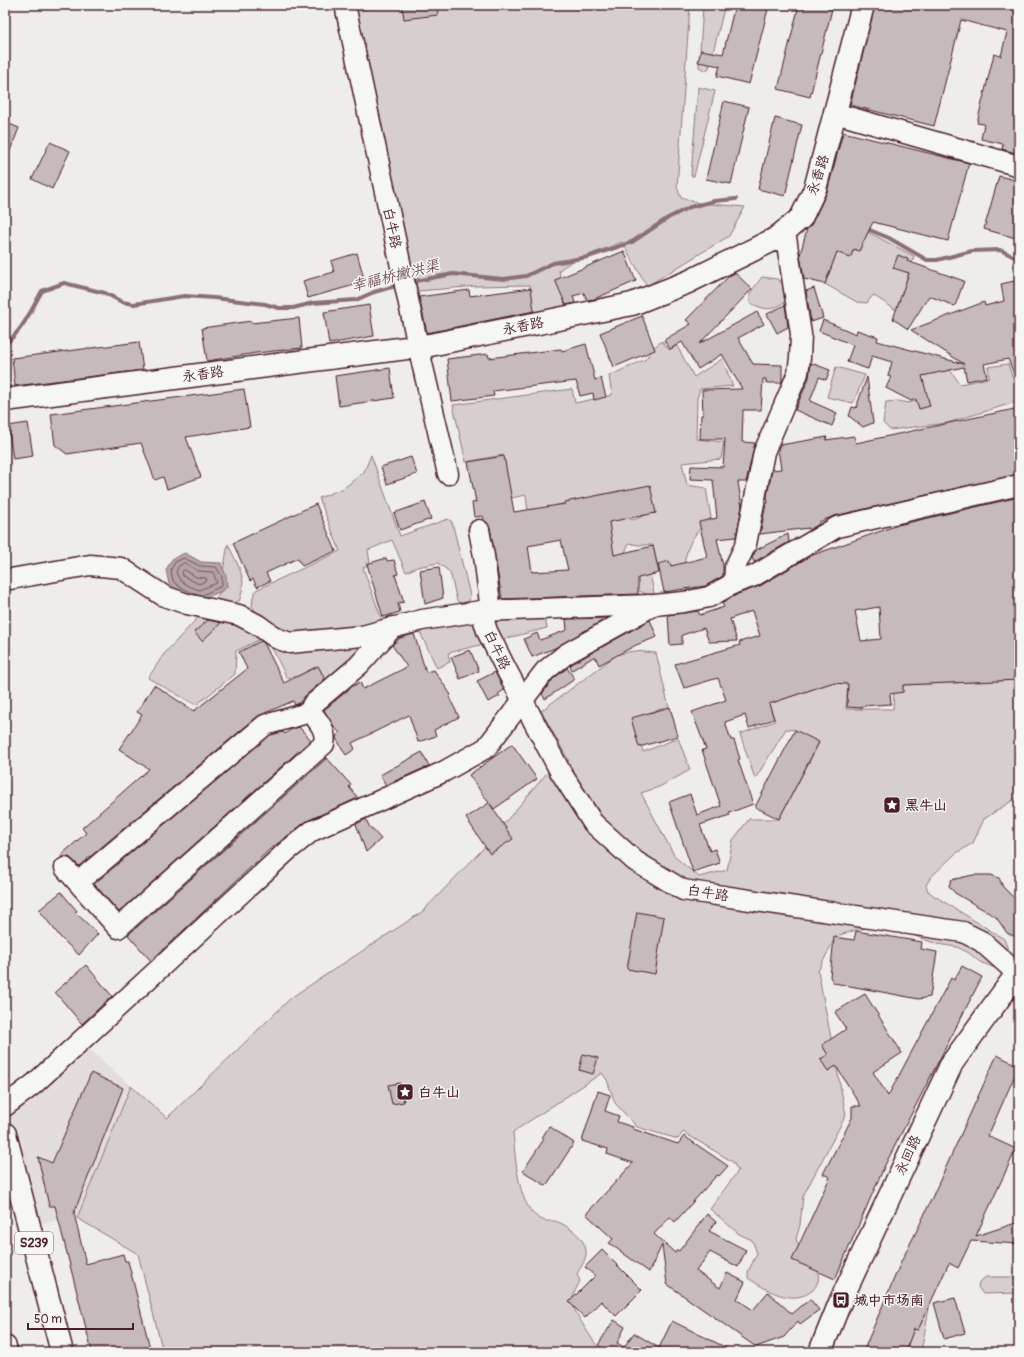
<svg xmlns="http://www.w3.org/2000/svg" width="1024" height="1357" viewBox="0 0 1024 1357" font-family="Pangolin,'LXGW WenKai TC',sans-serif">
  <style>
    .built { fill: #e3dedc }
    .green { fill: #d7cfce; stroke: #90777c }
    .water { fill: #b4a4a5; stroke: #8a6f74 }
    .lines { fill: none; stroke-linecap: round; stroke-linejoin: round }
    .shore { stroke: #74545c; stroke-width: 1 }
    .stream { stroke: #8a6f74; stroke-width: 4 }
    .building { fill: #c6babb; stroke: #4a1f2b; fill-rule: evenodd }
    .minor-casing { stroke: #4a1f2b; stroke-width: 23 }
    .major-casing { stroke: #4a1f2b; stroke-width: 25 }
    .minor { stroke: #f6f6f2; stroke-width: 20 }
    .major { stroke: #f6f6f2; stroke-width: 22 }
    .labels { text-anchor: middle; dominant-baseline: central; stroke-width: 3; stroke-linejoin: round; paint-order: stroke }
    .shield { fill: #f6f6f2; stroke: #7e6067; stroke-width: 1 }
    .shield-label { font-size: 13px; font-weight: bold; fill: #4a1f2b }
    .street-label { font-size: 14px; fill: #4a1f2b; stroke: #f6f6f2 }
    .poi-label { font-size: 14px; font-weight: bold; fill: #4a1f2b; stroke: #f6f6f2; text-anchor: start }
    .water-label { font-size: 15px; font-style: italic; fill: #6f4e56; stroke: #f6f6f2 }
  </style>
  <rect width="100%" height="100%" fill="#efedea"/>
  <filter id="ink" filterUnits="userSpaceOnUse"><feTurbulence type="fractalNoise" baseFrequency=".025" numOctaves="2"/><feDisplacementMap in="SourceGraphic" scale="8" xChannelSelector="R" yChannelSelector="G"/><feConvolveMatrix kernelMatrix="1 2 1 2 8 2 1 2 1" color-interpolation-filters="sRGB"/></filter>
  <g filter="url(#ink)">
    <polygon class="built" points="84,1044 167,1118 138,1254 75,1216 29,1226 5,1134 5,1116"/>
    <g class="green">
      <polygon points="389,5 690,5 677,187 681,198 699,203 745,207 729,236 647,286 622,242 571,262 559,270 567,317 534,324 530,285 477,286 418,291 406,243 386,245 350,11"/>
      <polygon points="703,5 725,5 709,68 705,71 699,67"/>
      <polygon points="698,87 715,91 694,176 691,176"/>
      <polygon points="868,232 914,256 902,294 902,314 873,295 867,303 857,302 825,284 837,252 850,258 854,249 859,251"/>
      <path d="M762,277L777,279L788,288L786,301C770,312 766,310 750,303V293Z"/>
      <path d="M662,341L669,350L677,346L694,377L722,359L733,386L700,389L697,398L696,439L724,442L721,459L682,463L687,485L706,488L711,518C695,532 688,542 684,564L658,568L653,545H638L629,543L623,557L650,574L654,593L651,596L618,582L606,515L622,513L633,520L646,515L636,490L618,491L528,512L526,495L511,498L503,455L466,462L453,405L572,389L575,403L612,395L609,376L646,359L653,348Z"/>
      <polygon points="1008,364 1019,396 1019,401 947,423 890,430 883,423 886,402 898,401 909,403 926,397 919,375 950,370 960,384 989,378 988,367"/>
      <polygon points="836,367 865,375 853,403 827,397"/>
      <polygon points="371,455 400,536 448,519 452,522 470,595 469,601 462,604 457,601 450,572 438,563 417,567 406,572 392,540 368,550 370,563 363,568 382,620 352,632 289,634 258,615 252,606 253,597 256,590 340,551 319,498 344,488 364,472"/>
      <path d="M228,544C237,565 249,578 239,601L231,604L215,600L220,592L227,587L223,572Z"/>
      <polygon points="206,609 278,642 369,638 329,688 318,666 298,676 287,678 268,640 263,638 236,651 235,674 196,705 148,678 164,654"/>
      <polygon points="484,618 545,619 547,628 448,653 450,662 437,668 420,632 437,625"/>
      <path d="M633,651L656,653L669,708L634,721L643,752L678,738L690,770L659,787L641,793L675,857L699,877L727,870L733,840L749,819H779L819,743L795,730L786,729L755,779L740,734L775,721L769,704L831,683L848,684L846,709H893L894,693L903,692V685L1019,680V796L984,819L973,843L955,854L931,877L926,885L928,891L933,895L1004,939L1009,952L1002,964L995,968L980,962L969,953L957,947L937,944L915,936L878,927L860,929L836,936L818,971L846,1115L803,1196L800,1225L796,1239C798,1244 800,1249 803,1253C809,1260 815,1264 818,1273C820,1278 817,1286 813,1290C793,1307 766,1290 748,1278V1272L757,1253L752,1240L739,1234L710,1209L738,1171L733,1162L683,1132L678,1139L637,1127L615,1103L607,1080L602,1073L513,1132C515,1154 517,1193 531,1211C535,1216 541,1220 546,1221C549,1222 552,1220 555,1221C568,1225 588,1239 586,1255C585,1262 580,1268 577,1274L580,1281C577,1287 573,1294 572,1301C571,1308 596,1346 602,1352H163L138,1254L77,1218L131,1086L167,1118L292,997L422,912L480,852L558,760L569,761L541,711L618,654Z"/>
      <polygon points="986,1277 1019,1277 1019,1293 983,1294 978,1287 979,1282"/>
      <polygon points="930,1303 921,1352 905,1352 914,1329 918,1330"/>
    </g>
    <polygon class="water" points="185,553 201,562 221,563 226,576 227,587 220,592 199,600 178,591 169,584 166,570 172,559"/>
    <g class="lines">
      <g class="shore">
        <path d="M185,563L198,571L213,572L217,583L199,590C189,586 178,583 176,571L179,566Z"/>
        <polygon points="185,570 196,577 206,578 207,580 199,584 183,576 182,572"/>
        <polyline points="197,595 180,587 173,581 171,570 175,562 184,558 200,566 216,567 222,577 222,586 200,596"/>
      </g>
      <g class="stream">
        <polyline points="865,228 889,238 927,260 937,260 972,251 1000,250 1019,259"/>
        <polyline points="410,282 453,274 503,279 526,276 553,263 588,257 632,242 668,218 690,207 714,201 736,199"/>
        <path d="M5,344C23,330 31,310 42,291L64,283L105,293L122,302L134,304L184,296L214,298L265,304L279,308H293L313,303L356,300L374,292L399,285"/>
      </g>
    </g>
    <g class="building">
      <polygon points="402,5 437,5 438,15 404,19"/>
      <polygon points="735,5 769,5 749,84 717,76 720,66 698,62 701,50 723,54"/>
      <polygon points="799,5 833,5 810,97 778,89"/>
      <polygon points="875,5 1019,5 1019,154 1002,149 1003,144 981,139 984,124 977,123 994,54 1001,56 1007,32 961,20 934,126 850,105"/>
      <polygon points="724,101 749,107 731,184 706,179"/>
      <polygon points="775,118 802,125 785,196 758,189"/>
      <polygon points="5,122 19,128 6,161 5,161"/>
      <polygon points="843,132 969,163 948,241 873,222 859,251 854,249 850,258 837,252 825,284 804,279 800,255 807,229 812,223 827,192"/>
      <polygon points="50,142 70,151 52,189 32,179"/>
      <polygon points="999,176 1019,181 1019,239 984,229"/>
      <polygon points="624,251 636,281 594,299 587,300 584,293 573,296 575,303 566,305 555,280"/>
      <polygon points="357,253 365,282 308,298 303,281 334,272 331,261"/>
      <polygon points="898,255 908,259 907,261 964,281 955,306 929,296 908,329 893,319 909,273 893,268"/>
      <polygon points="735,273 752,289 699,344 757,312 764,324 738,338 753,364 782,365 782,380 781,383 766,383 766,379 763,379 761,410 743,410 742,442 755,443 746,482 738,482 742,507 736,537 717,539 723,566 723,576 705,586 664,592 658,564 669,561 671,566 707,557 699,522 717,518 713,480 690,479 691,466 723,467 725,439 700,439 701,415 703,415 702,390 742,389 722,354 698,369 682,342 670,349 664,340 691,324 686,320 729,276"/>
      <polygon points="1019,280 1019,386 1008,359 984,364 987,377 967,381 964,367 922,376 930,406 919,409 916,399 911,401 886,388 891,377 888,376 892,362 872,356 868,369 847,362 853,345 819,331 823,320 856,334 857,330 878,337 877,341 964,364 911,330 984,302 985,306 1004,301 1001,284"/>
      <polygon points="531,288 534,311 427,333 419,297 469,290 470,296"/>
      <polygon points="814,288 823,318 811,322 806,291"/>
      <polygon points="369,305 374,336 329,344 324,312"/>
      <polygon points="785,305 788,327 777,333 767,314"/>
      <polygon points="642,316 655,350 614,367 600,333"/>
      <polygon points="299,318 302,348 256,353 207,361 202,328 251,321 251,323"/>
      <polygon points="139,342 143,370 15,386 12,358"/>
      <polygon points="586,344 595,380 601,378 606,397 594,400 593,393 580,396 576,381 493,391 494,396 452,401 447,359 488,354 489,358 561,349 562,351"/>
      <polygon points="811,363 830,370 826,380 819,377 810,401 837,413 832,426 795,410 809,378"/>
      <polygon points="390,368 394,398 339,406 335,376"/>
      <polygon points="867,377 873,423 863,427 849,416 852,407 856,408"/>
      <polygon points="244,389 250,427 186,437 201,477 167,489 163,477 155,480 141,443 67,454 55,445 51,414"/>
      <polygon points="1019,408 1019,474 834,516 819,522 819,524 809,530 809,528 760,534 766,504 768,503 767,496 772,470 781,469 778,449 780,445 827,437 826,440 854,436 856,443"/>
      <polygon points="28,423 33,456 13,459 8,426"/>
      <path d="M504,456L514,512L565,504V502L650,485L656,513L609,522L614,555L653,546L659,573L638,578V594L502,599L490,527L484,520L483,516L474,517L472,503L476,502L468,462ZM561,540L568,570L532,572L528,546Z"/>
      <polygon points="411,457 417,474 387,484 381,467"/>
      <path d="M1019,497V680L903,685V692L890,694L891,704L862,706V708L847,707L848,684L831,683L769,704L774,719L749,728L745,715L725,722L731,740H734L740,759L738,760L753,804L729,813L730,815L700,825L710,851L715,849L720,863L693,872L669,802L690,794L697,815L721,806L702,750L706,749L692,712L726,700L718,678L684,688L675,664L740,645L739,642L760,636L752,611L730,619L737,641L709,642L704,628L682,635V644L670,645L668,615L698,611L700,615L724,607L722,603L738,594L760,586L810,556L898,525ZM879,607L881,639L861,641L855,611Z"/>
      <polygon points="425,502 431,519 400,530 394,513"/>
      <polygon points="316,504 336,551 302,566 298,558 266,573 270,581 257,587 253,579 250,581 233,543"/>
      <polygon points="788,534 789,542 754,562 752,558 756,550"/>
      <polygon points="386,558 387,561 394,560 398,574 395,575 404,602 398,603 400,612 383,617 367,564"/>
      <polygon points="439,567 443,598 425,604 420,570"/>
      <polygon points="607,618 555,648 532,657 524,639 537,633 540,640 567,630 566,619"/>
      <polygon points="208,620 221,623 202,641 194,632"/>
      <polygon points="650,620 657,637 636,645 599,665 595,656 572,670 570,666 572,664"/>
      <polygon points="414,634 426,672 434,670 451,695 449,697 459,717 434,730 436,736 418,742 409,715 352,743 355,749 346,755 336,738 336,736 340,733 334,727 324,710 353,686 360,682 363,689 407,667 392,645 400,638"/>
      <polygon points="261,641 264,643 284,683 318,666 325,679 305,696 301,702 295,705 293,701 258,716 79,866 69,857 62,857 61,855 86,833 82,828 149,769 119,749 142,715 137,712 154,685 194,711 247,669 239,652"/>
      <polygon points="470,650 479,671 460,679 451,657"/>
      <polygon points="567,668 575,679 545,699 542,694 553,679"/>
      <polygon points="495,672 504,690 498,694 500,696 488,702 477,681"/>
      <polygon points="670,707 678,736 639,747 631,718"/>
      <polygon points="299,727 311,740 119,912 94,884 270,735 283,732 285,734 290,730"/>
      <polygon points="795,730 819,742 779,819 755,807"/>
      <polygon points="512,744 537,779 494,809 490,804 513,839 490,854 466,818 489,803 469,775"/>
      <polygon points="422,752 429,766 386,785 380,775"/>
      <polygon points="327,758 351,785 349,787 358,798 307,821 269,850 151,961 128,935"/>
      <polygon points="366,819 369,826 381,839 366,852 356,824"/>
      <polygon points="973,875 991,875 999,878 1003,887 1019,903 1019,938 1007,933 996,917 955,893 949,886 951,880"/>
      <polygon points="61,892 77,911 75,912 98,934 79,955 61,938 39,910"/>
      <polygon points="637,912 664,917 655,974 627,969"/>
      <polygon points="856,931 922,942 921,949 937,952 930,997 919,999 834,983 830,977 834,937 854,940"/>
      <polygon points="86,965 112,996 82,1024 55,992"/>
      <polygon points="962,966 982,977 885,1165 835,1279 792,1260 830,1177 823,1174 852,1118 852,1106 861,1106 836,1066 828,1071 820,1059 828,1055 822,1045 846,1029 835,1012 865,994 902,1053 873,1072 888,1096 951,978 954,980"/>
      <polygon points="583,1054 598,1058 593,1074 579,1070"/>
      <polygon points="997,1055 1019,1066 988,1136 1016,1149 976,1236 1019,1222 1019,1244 971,1241 958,1268 949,1263 918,1330 914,1329 905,1352 863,1352 901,1262 920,1224"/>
      <polygon points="91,1073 123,1088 74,1213 86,1264 123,1254 125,1261 128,1261 151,1352 92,1352 55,1206 49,1206 38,1157 52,1163"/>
      <polygon points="400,1083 404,1102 392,1104 388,1085"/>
      <polygon points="598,1091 610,1095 605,1111 619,1116 617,1122 633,1127 633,1129 678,1144 684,1136 728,1166 719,1176 717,1175 675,1222 670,1217 654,1234 675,1253 677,1250 679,1251 707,1214 716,1222 709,1231 746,1250 738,1267 710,1252 696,1271 720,1288 727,1273 745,1282 737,1299 753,1310 768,1292 792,1314 810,1299 819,1310 800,1324 798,1321 784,1337 756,1347 667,1284 662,1245 649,1272 609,1243 613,1239 586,1214 633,1163 607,1154 608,1149 582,1141"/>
      <polygon points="549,1126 574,1143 546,1186 523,1171 544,1139 542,1138"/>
      <polygon points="602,1250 642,1290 616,1316 601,1301 585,1318 569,1302 595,1276 585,1267"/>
      <polygon points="955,1298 965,1333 944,1339 934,1303"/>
      <polygon points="614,1320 625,1327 617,1343 624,1347 634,1333 659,1348 672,1321 735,1352 608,1352 598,1345"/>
    </g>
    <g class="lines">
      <g class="minor-casing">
        <g id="minor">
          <polyline points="345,5 418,346 448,474"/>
          <polyline points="835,113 1019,166"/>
          <polyline points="479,530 484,556 491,611"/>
          <polyline points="5,580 90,565 121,568 164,596 187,604 239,615 258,625 276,638 290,643 362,636 422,620 481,611 650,605"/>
          <polyline points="734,583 735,567 746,544 764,452 798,373 800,358 801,334 785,231"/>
          <polyline points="481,611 487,631 506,669 560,771 593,823 635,861 683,890 963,932 981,941 1019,975"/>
          <path d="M65,868L118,928L324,744C327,730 319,723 311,712L312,705L359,665L393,627"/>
          <polyline points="78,882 265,725 311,712"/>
          <polyline points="5,1106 34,1084 287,851 312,831 443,772 486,748 545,671 566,654 654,605 684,602 709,597 734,583 754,576 837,527 1019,485"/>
        </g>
      </g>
      <g class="major-casing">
        <g id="major">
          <polyline points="5,400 430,345 632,304 688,282 775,239 801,218 815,189 863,5"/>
          <polyline points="5,1134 62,1352"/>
          <polyline points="5,1347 6,1352"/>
          <polyline points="820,1352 841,1300 952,1063 1019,971"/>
        </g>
      </g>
      <use href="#minor" class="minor"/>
      <use href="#major" class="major"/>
    </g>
  </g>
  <defs>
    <g id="sight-square" transform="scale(0.9)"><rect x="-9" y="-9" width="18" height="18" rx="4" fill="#4a1f2b" stroke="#f6f6f2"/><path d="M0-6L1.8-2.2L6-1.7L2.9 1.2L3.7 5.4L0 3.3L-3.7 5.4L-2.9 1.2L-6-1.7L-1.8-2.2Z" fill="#fff"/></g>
    <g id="bus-square" transform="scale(0.9)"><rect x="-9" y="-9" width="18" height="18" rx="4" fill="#4a1f2b" stroke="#f6f6f2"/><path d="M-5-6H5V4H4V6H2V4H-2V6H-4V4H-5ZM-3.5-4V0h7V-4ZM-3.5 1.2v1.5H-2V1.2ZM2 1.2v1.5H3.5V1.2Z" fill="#fff"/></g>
  </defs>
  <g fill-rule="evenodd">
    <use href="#sight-square" x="892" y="805"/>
    <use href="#sight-square" x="405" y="1092"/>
    <use href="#bus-square" x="841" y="1300"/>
  </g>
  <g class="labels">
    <rect class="shield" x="15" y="1232" width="38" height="22" rx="3"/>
    <g class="shield-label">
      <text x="34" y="1243">S239</text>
    </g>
    <g class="street-label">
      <text transform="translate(818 175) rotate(-72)">永香路</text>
      <text transform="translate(392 228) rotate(78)">白牛路</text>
      <text transform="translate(523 326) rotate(-11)">永香路</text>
      <text transform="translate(203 374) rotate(-8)">永香路</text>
      <text transform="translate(497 650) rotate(65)">白牛路</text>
      <text transform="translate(708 893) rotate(9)">白牛路</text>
      <text transform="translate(908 1155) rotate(-65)">永回路</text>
    </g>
    <g class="poi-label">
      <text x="905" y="805">黑牛山</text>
      <text x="418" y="1092">白牛山</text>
      <text x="854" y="1300">城中市场南</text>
    </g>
    <g class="water-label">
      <text transform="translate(395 276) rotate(-14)">幸福桥撇洪渠</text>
    </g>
  </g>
  <rect width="1024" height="1357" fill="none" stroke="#f6f6f2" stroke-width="20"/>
  <rect x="10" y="10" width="1004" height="1337" fill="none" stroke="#4a1f2b" stroke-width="1.5" filter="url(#ink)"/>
  <path d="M28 1323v6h105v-6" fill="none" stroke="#4a1f2b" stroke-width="2"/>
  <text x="34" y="1323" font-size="12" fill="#4a1f2b" stroke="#f6f6f2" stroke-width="3" paint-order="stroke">50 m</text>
</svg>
